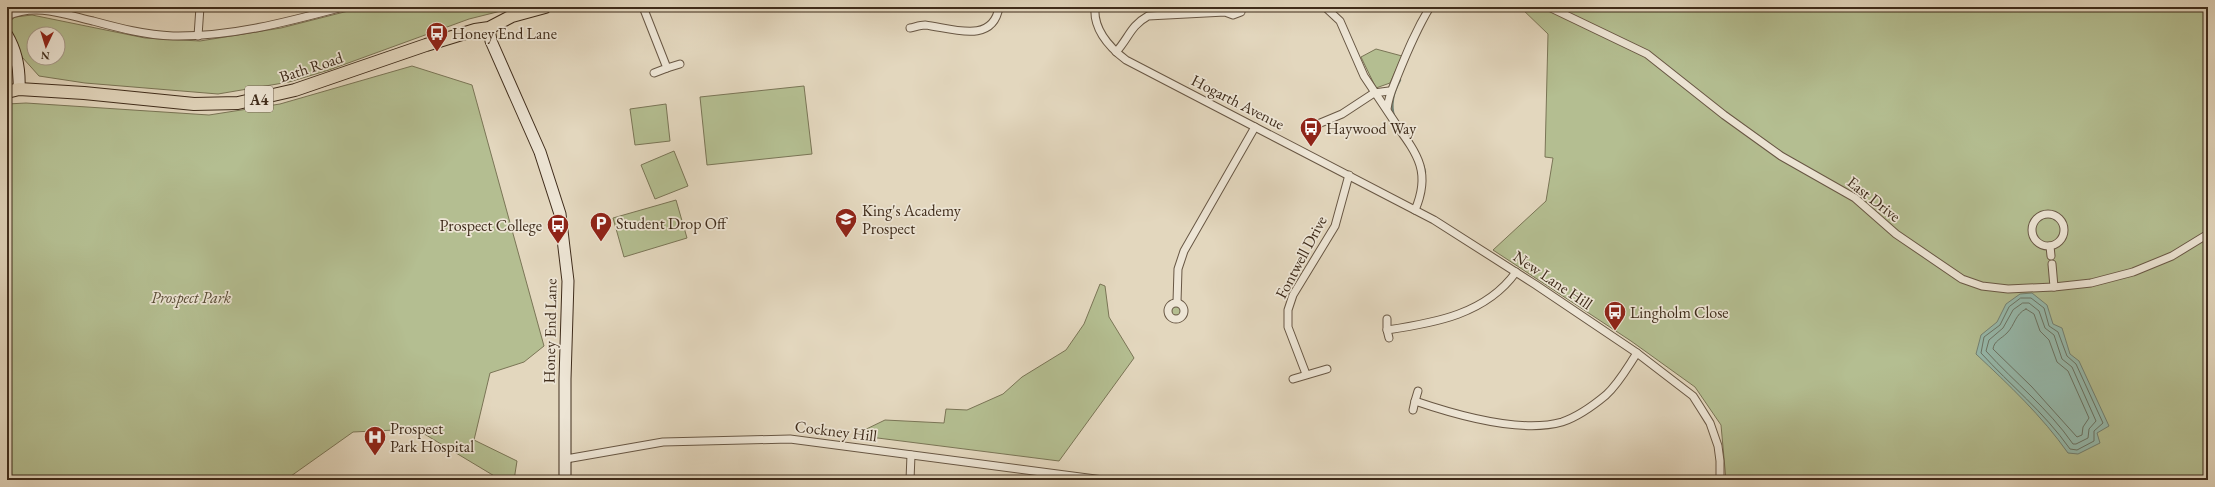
<svg xmlns="http://www.w3.org/2000/svg" width="2215" height="487" viewBox="0 0 2215 487" font-family="'EB Garamond',serif">
  <style>
    .green { fill: #b4be91; stroke: #7a7556; fill-rule: evenodd }
    .water { fill: #96baad; stroke: #738173 }
    .lines { fill: none; stroke-linecap: round; stroke-linejoin: round }
    .shore { stroke: #6a7364; stroke-width: 1 }
    .stream { stroke: #738173; stroke-width: 2.5 }
    .street-casing { stroke: #685744; stroke-width: 9 }
    .secondary-casing { stroke: #3f2c1b; stroke-width: 13 }
    .primary-casing { stroke: #3f2c1b; stroke-width: 14 }
    .street { stroke: #ede5d5; stroke-width: 7 }
    .secondary { stroke: #ede5d5; stroke-width: 11 }
    .primary { stroke: #e3d7be; stroke-width: 12 }
    .labels { text-anchor: middle; dominant-baseline: central; stroke-width: 3.5; stroke-linejoin: round; paint-order: stroke }
    .shield { fill: #ede5d5; stroke: #736453; stroke-width: 1 }
    .shield-label { font-size: 15px; font-weight: bold; fill: #3f2c1b }
    .poi-label { font-size: 16px; fill: #3f2c1b; stroke: #ede5d5; text-anchor: start }
    .street-label { font-size: 16px; fill: #3f2c1b; stroke: #ede5d5 }
    .park-label { font-size: 16px; font-style: italic; fill: #564933; stroke: #ede5d5 }
  </style>
  <rect width="100%" height="100%" fill="#e3d7be"/>
  <filter id="stains"><feTurbulence type="fractalNoise" baseFrequency=".005" numOctaves="4"/><feColorMatrix values="0 0 0 0 .2 0 0 0 0 .09 0 0 0 0 .02 0 0 0 .5 -.17"/></filter>
  <radialGradient id="worn" r=".72"><stop offset=".6" stop-color="#630" stop-opacity="0"/><stop offset="1" stop-color="#630" stop-opacity=".3"/></radialGradient>
  <g class="green">
    <path d="M364,7H517L469,19L329,70L289,82L218,94L85,83L39,76L22,57L8,23L15,17L32,15L145,38L200,41L281,28ZM34,34H58V58H34Z"/>
    <polygon points="1520,7 2208,7 2208,480 1726,480 1721,425 1695,387 1631,341 1493,250 1546,201 1553,158 1545,157 1548,34"/>
    <polygon points="1376,49 1402,56 1390,83 1376,88 1361,57"/>
    <polygon points="412,66 472,85 544,346 524,362 490,373 474,440 517,461 514,480 501,480 416,429 353,432 291,476 290,480 7,480 7,104 26,103 209,115 280,104"/>
    <polygon points="804,86 812,154 707,165 700,97"/>
    <polygon points="666,104 670,141 635,145 630,109"/>
    <polygon points="674,151 688,186 655,199 641,165"/>
    <polygon points="676,200 687,238 624,257 613,218"/>
    <polygon points="1100,284 1105,286 1109,317 1134,358 1059,461 854,435 885,420 944,423 946,409 967,410 1003,394 1022,377 1066,350 1084,324"/>
    <circle cx="1176" cy="311" r="5"/>
  </g>
  <path class="water" d="M2032,293L2047,305L2053,324L2062,328L2070,354L2079,361L2109,426L2097,433L2100,443L2078,454L2068,453C2042,416 2009,385 1976,354L1981,335L1997,322L2006,304L2020,294Z"/>
  <g class="lines">
    <g class="shore">
      <path d="M2021,298H2031L2044,308L2049,326L2058,332L2067,356L2076,364L2103,423L2094,431V441L2077,450L2070,449C2044,412 2010,385 1981,353L1984,337L2000,325L2009,307Z"/>
      <path d="M2023,303H2029L2039,311L2045,328L2054,335L2062,359L2072,367L2096,421L2089,429L2088,438L2076,444H2073C2048,408 2015,383 1986,351L1989,340L2003,328L2013,310Z"/>
      <path d="M2026,309L2034,314L2040,331L2049,340L2057,362L2068,371L2089,418L2083,427L2082,435L2077,437L2032,387L1993,349C1994,341 2001,339 2007,333C2015,325 2015,314 2026,309Z"/>
    </g>
    <g class="stream">
      <path d="M1394,116C1390,104 1394,91 1400,80"/>
      <polyline points="1423,165 1425,172"/>
    </g>
    <g class="street-casing">
      <g id="street">
        <polyline points="643,7 667,68 654,73"/>
        <path d="M1095,7C1093,30 1109,47 1126,60L1434,220L1536,285L1637,353L1693,396L1700,407L1710,423L1718,446L1720,461V480"/>
        <polyline points="1325,7 1340,21 1364,76 1396,124"/>
        <polyline points="1549,7 1647,54 1724,115 1781,156 1855,198 1896,234 1962,279 1982,286 2008,289 2054,287 2091,283 2133,272 2172,256 2208,234"/>
        <path d="M7,16C36,3 63,14 93,21C119,28 145,35 173,36C231,37 287,22 343,7"/>
        <path d="M910,28C915,27 920,25 925,25C951,28 993,45 999,7"/>
        <polyline points="198,36 200,7"/>
        <path d="M1116,52C1129,38 1130,26 1148,16L1225,12L1233,15L1241,12"/>
        <polyline points="667,68 680,64"/>
        <path d="M1387,109C1389,94 1392,90 1397,77C1407,52 1416,30 1430,7"/>
        <polyline points="1318,124 1342,114 1374,93 1389,91"/>
        <path d="M1397,126C1418,155 1431,173 1415,210"/>
        <circle cx="2048" cy="230" r="16"/>
        <polyline points="2050,246 2051,256"/>
        <polyline points="2052,264 2054,287"/>
        <polyline points="1177,302 1178,269 1184,251 1255,127"/>
        <circle cx="1176" cy="311" r="8"/>
        <polyline points="1387,319 1387,330"/>
        <path d="M1389,338L1387,330C1435,323 1486,314 1516,272"/>
        <polyline points="1306,374 1288,327 1288,310 1293,295 1335,226 1349,175"/>
        <polyline points="1293,379 1327,369"/>
        <polyline points="1415,401 1418,391"/>
        <path d="M1413,410L1415,401C1456,415 1520,434 1562,422C1577,417 1594,405 1606,395C1619,383 1627,368 1637,353"/>
        <polyline points="566,459 663,442 790,439 1103,480"/>
        <polyline points="910,480 911,455"/>
      </g>
    </g>
    <g class="secondary-casing">
      <g id="secondary">
        <polyline points="489,28 491,41 540,152 560,214 568,281 565,379 565,480"/>
        <path d="M7,35C17,52 20,69 19,89"/>
      </g>
    </g>
    <g class="primary-casing">
      <polyline id="primary" points="7,92 19,89 84,93 194,104 238,103 295,90 426,45 475,30 489,28 512,16 545,7"/>
    </g>
    <use href="#street" class="street"/>
    <use href="#secondary" class="secondary"/>
    <use href="#primary" class="primary"/>
  </g>
  <defs>
    <g id="bus-pin" transform="scale(1.15)"><path d="M0 17L-7.5 6A9.5 9.5 0 1 1 7.5 6Z" fill="#8f2418" stroke="#ede5d5"/><path d="M-5-6H5V4H4V6H2V4H-2V6H-4V4H-5ZM-3.5-4V0h7V-4ZM-3.5 1.2v1.5H-2V1.2ZM2 1.2v1.5H3.5V1.2Z" fill="#fff"/></g>
    <g id="school-pin" transform="scale(1.15)"><path d="M0 17L-7.5 6A9.5 9.5 0 1 1 7.5 6Z" fill="#8f2418" stroke="#ede5d5"/><path d="M0-5L7-2L0 1L-7-2ZM-4 1L0 2.5L4 1V4Q0 6-4 4Z" fill="#fff"/></g>
    <g id="parking-pin" transform="scale(1.15)"><path d="M0 17L-7.5 6A9.5 9.5 0 1 1 7.5 6Z" fill="#8f2418" stroke="#ede5d5"/><path d="M-3.5-5.5H1a3.5 3.5 0 0 1 0 7H-1V5.5H-3.5ZM-1-3.4V-.6H.8a1.4 1.4 0 0 0 0-2.8Z" fill="#fff"/></g>
    <g id="hospital-pin" transform="scale(1.15)"><path d="M0 17L-7.5 6A9.5 9.5 0 1 1 7.5 6Z" fill="#8f2418" stroke="#ede5d5"/><path d="M-5-5h3v3.5h4V-5h3V5h-3V1.5h-4V5h-3Z" fill="#fff"/></g>
  </defs>
  <g fill-rule="evenodd">
    <use href="#bus-pin" x="437" y="33"/>
    <use href="#bus-pin" x="1311" y="128"/>
    <use href="#school-pin" x="846" y="219"/>
    <use href="#parking-pin" x="601" y="223"/>
    <use href="#bus-pin" x="558" y="225"/>
    <use href="#bus-pin" x="1615" y="312"/>
    <use href="#hospital-pin" x="375" y="437"/>
  </g>
  <g class="labels">
    <rect class="shield" x="245" y="86" width="28" height="26" rx="3"/>
    <g class="shield-label">
      <text x="259" y="99">A4</text>
    </g>
    <g class="poi-label">
      <text x="452" y="33">Honey End Lane</text>
      <text x="1326" y="128">Haywood Way</text>
      <text x="862" y="210">King's Academy<tspan x="862" dy="18">Prospect</tspan></text>
      <text x="616" y="223">Student Drop Off</text>
      <text x="542" y="225" text-anchor="end">Prospect College</text>
      <text x="1630" y="312">Lingholm Close</text>
      <text x="390" y="428">Prospect<tspan x="390" dy="18">Park Hospital</tspan></text>
    </g>
    <g class="street-label">
      <text transform="translate(311 67) rotate(-18)">Bath Road</text>
      <text transform="translate(1238 102) rotate(27)">Hogarth Avenue</text>
      <text transform="translate(1874 199) rotate(38)">East Drive</text>
      <text transform="translate(1301 257) rotate(-62)">Fontwell Drive</text>
      <text transform="translate(1553 280) rotate(34)">New Lane Hill</text>
      <text transform="translate(550 331) rotate(-89)">Honey End Lane</text>
      <text transform="translate(836 431) rotate(7)">Cockney Hill</text>
    </g>
    <g class="park-label">
      <text x="191" y="297">Prospect Park</text>
    </g>
  </g>
  <rect width="2215" height="487" fill="none" stroke="#e3d7be" stroke-width="24"/>
  <rect x="8" y="8" width="2199" height="471" fill="none" stroke="#3f2c1b" stroke-width="2"/>
  <rect x="12" y="12" width="2191" height="463" fill="none" stroke="#3f2c1b"/>
  <g transform="translate(46 46) rotate(184)"><circle r="19" fill="#ede5d5" stroke="#a79b8b"/>
  <path d="M0-3L7 15L0 10L-7 15Z" fill="#8f2418"/>
  <text y="-6" font-size="11" font-weight="bold" text-anchor="middle" fill="#3f2c1b">N</text>
  </g>
  <rect width="100%" height="100%" filter="url(#stains)"/>
  <rect width="100%" height="100%" fill="url(#worn)"/>
</svg>
